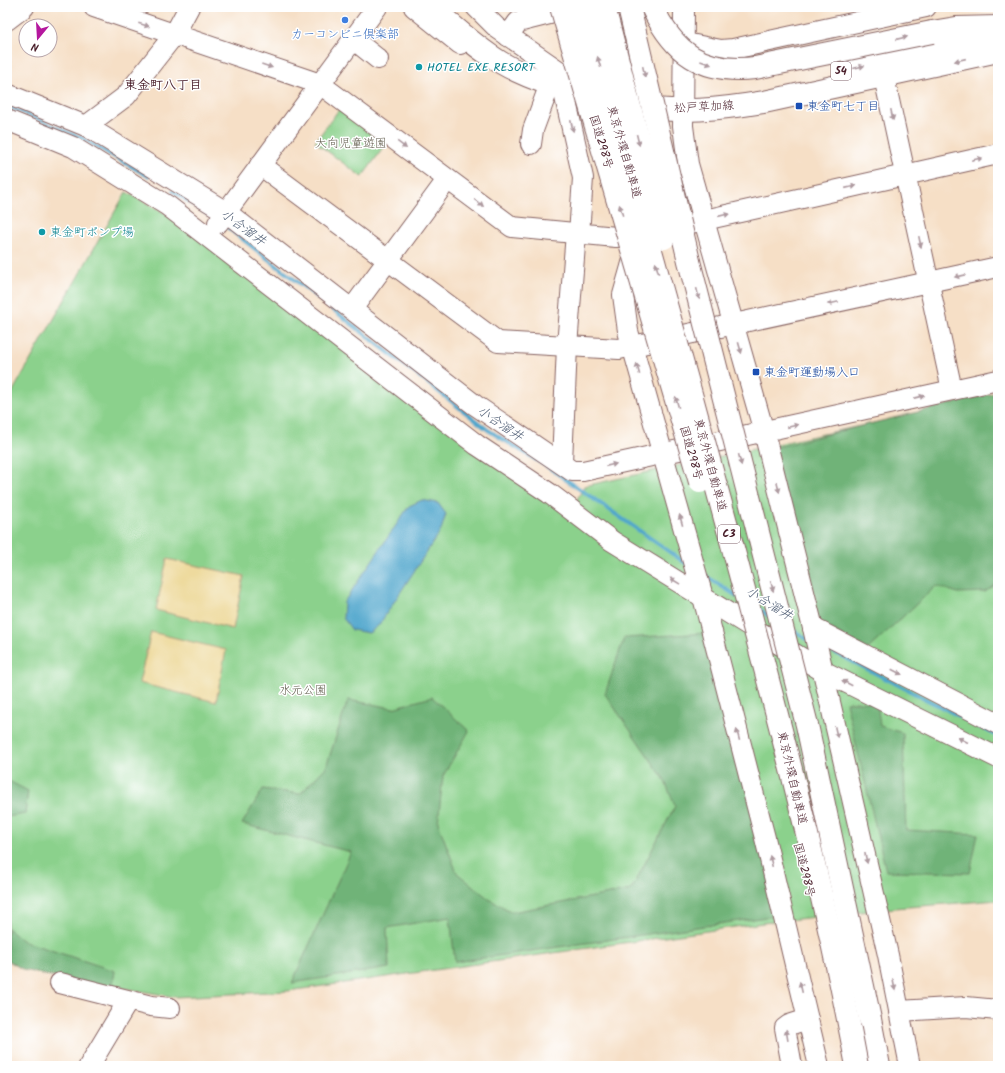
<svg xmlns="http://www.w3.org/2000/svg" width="1005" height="1073" viewBox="0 0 1005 1073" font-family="Kalam,'Klee One',sans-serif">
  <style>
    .green { fill: #8bd18c; stroke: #6a785c }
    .forest { fill: #70b378; stroke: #5d6952 }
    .sand { fill: #eeda9e; stroke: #9c7c64 }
    .water { fill: #50a6cc; stroke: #4d627c }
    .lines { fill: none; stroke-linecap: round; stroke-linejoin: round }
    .stream { stroke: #50a6cc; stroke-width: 4 }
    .minor-casing { stroke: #866261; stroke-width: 22 }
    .major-casing { stroke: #866261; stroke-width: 24 }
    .highway-casing { stroke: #866261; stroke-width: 24 }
    .minor { stroke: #fff; stroke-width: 20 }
    .major { stroke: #fff; stroke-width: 22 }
    .highway { stroke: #fff; stroke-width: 22 }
    .highway-bridge-casing { stroke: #866261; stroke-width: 24; stroke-linecap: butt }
    .highway-bridge { stroke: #fff; stroke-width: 22 }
    .oneway { fill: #ae9aa0 }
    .shop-dot { fill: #3f7fe0; stroke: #fff; stroke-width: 1.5 }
    .culture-dot { fill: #0f9aa8; stroke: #fff; stroke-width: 1.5 }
    .transit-dot { fill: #1a4fb4; stroke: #fff; stroke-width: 1.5 }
    .labels { text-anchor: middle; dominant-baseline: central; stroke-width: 3; stroke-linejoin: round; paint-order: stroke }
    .shield { fill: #fff; stroke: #80626b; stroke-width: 1 }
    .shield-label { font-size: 11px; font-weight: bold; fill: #4a1f2b }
    .shop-label { font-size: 12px; fill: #366cbe; stroke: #fff }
    .culture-label { font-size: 12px; fill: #0d838f; stroke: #fff; text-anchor: start }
    .transit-label { font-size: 12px; fill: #164399; stroke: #fff; text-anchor: start }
    .street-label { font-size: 12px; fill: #4a1f2b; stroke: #fff }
    .park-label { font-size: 12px; fill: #615d4d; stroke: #fff }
    .neighbourhood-label { font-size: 13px; font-weight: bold; fill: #4a1f2b; stroke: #fff }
    .water-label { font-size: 13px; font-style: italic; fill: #4d5c73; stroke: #fff }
  </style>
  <rect width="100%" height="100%" fill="#fff"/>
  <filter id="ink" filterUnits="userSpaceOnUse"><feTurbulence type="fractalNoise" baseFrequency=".025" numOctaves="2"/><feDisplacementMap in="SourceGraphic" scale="8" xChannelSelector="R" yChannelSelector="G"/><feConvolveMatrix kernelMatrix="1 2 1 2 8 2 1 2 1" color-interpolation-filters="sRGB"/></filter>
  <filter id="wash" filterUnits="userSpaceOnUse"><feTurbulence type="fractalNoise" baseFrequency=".012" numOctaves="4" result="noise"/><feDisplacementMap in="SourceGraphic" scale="16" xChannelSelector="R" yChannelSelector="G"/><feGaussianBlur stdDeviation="0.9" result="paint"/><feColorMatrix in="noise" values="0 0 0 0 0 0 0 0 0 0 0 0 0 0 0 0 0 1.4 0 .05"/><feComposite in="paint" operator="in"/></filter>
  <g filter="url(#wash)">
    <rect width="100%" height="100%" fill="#f6dfc6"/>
    <g class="green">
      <polygon points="340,108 387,143 362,177 315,142"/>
      <polygon points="126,192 165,213 569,515 584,486 998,396 998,900 895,908 763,923 288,991 175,997 83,981 7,957 7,398 9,398"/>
    </g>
    <g class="forest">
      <polygon points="998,392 998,583 985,592 958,593 936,586 868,649 816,621 773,448"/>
      <polygon points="708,633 780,915 455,962 450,917 387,928 389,968 292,983 351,852 242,824 263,789 300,794 326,767 348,700 393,708 432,697 469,731 443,776 438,823 457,873 489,899 512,912 631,890 675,806 664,779 605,694 624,638"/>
      <polygon points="846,702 877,702 880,726 903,733 906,830 978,834 970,873 886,871"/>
      <polygon points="7,780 28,791 25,814 7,817"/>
      <polygon points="7,928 23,941 115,971 112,991 24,970 7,960"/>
    </g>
    <g class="sand">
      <polygon points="167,559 244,576 233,629 156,610"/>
      <polygon points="151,632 226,650 216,702 139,683"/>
    </g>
    <polygon class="water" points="422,500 438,503 446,514 441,530 379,625 369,633 352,630 343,618 344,602 409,506"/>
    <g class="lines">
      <g class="stream">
        <polyline points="7,106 80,137 148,176"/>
        <polyline points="173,191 214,218"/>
        <polyline points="223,224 488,430 548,467 687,564"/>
        <polyline points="704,575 737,596"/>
        <polyline points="757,608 771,617"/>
        <polyline points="790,629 809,640"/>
        <polyline points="824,647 998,736"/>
      </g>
    </g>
  </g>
  <g filter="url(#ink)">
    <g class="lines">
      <g class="minor-casing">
        <g id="minor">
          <polyline points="94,7 320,84 512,227 616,237 643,235"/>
          <polyline points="414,7 460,44"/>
          <polyline points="476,7 497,28 572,80"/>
          <polyline points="684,7 683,126 688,164 764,432 813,628 888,955 910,1066"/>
          <polyline points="7,20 24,7"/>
          <polyline points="508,36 518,22 577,7"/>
          <polyline points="353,39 378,59"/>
          <polyline points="685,43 721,50 733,49 926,7"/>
          <polyline points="884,77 952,390"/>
          <polyline points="563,88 583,178 579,234"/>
          <polyline points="7,94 86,126 226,212 475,405 572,471 583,471 998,380"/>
          <polyline points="7,120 73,147 168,206 477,445 549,493 612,541 821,670 998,758"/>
          <polyline points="86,126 126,96 174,35 189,7"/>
          <polyline points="531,144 533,130 550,84"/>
          <polyline points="260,165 498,342 619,349 998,267"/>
          <polyline points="218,223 377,7"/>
          <polyline points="691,223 998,154"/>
          <polyline points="636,249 623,295 628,331 703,597 765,838 819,1066"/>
          <polyline points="352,309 447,180"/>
          <polyline points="562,462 567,346 576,233"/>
          <polyline points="813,628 998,724"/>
          <polyline points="60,983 151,1006 170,1008"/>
          <polyline points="899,1011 966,1007 998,1010"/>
          <polyline points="89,1066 128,1001"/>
          <polyline points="792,1066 785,1028 789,1025 808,1019"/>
        </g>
      </g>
      <g class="major-casing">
        <g id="major">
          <path d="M431,7C453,26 475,47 500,62C532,81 568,90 604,99"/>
          <polyline points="854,68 998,33"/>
          <path d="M635,106C679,114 721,109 764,102L998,51"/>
        </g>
      </g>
      <g class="highway-casing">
        <g id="highway">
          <polyline points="932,32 956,28 998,27"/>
          <polyline points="870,1019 879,1066"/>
        </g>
      </g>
      <use href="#minor" class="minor"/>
      <use href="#major" class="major"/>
      <use href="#highway" class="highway"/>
      <g class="highway-bridge-casing">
        <g id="highway-bridge">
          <polyline points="561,7 700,482"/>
          <path d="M583,7C633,183 682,360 730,537C777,712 824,888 857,1066"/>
          <polyline points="604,7 664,238"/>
          <polyline points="629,7 689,261 807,725 870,1019"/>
          <path d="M652,7C674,53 702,74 755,68L932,32"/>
        </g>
      </g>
      <use href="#highway-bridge" class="highway-bridge"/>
    </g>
    <defs><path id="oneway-solid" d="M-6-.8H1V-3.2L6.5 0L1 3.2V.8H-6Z"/></defs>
    <g class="oneway">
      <use href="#oneway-solid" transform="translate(144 25) rotate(18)"/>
      <use href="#oneway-solid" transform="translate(902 38) rotate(-13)"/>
      <use href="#oneway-solid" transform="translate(960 60) rotate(167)"/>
      <use href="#oneway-solid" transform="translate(599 62) rotate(-106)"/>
      <use href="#oneway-solid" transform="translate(706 63) rotate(19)"/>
      <use href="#oneway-solid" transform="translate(267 66) rotate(19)"/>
      <use href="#oneway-solid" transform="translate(859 67) rotate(-14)"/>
      <use href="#oneway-solid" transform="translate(644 72) rotate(77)"/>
      <use href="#oneway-solid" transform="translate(892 115) rotate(78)"/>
      <use href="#oneway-solid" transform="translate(572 126) rotate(77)"/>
      <use href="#oneway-solid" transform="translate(638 140) rotate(76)"/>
      <use href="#oneway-solid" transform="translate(402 145) rotate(37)"/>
      <use href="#oneway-solid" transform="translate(977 159) rotate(-12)"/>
      <use href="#oneway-solid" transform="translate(851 187) rotate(-13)"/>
      <use href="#oneway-solid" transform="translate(479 203) rotate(37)"/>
      <use href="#oneway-solid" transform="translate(621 210) rotate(-107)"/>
      <use href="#oneway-solid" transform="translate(724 215) rotate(-13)"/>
      <use href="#oneway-solid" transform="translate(920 242) rotate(78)"/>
      <use href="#oneway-solid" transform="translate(657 268) rotate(-106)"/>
      <use href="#oneway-solid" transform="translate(960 276) rotate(168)"/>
      <use href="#oneway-solid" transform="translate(698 294) rotate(76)"/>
      <use href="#oneway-solid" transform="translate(833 303) rotate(168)"/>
      <use href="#oneway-solid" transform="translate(740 348) rotate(74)"/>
      <use href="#oneway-solid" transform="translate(638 369) rotate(-106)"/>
      <use href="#oneway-solid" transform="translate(919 397) rotate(-13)"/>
      <use href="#oneway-solid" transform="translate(677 402) rotate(-106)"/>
      <use href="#oneway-solid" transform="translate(793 426) rotate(-13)"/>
      <use href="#oneway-solid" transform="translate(740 460) rotate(76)"/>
      <use href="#oneway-solid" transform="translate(611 465) rotate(-13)"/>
      <use href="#oneway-solid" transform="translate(778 487) rotate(76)"/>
      <use href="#oneway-solid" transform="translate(681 520) rotate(-106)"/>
      <use href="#oneway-solid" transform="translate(675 581) rotate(-148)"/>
      <use href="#oneway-solid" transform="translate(772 586) rotate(76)"/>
      <use href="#oneway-solid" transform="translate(897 672) rotate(27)"/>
      <use href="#oneway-solid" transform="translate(847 683) rotate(-153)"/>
      <use href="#oneway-solid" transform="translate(836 732) rotate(77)"/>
      <use href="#oneway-solid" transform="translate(738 735) rotate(-105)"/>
      <use href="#oneway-solid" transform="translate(963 740) rotate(-153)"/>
      <use href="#oneway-solid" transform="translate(866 858) rotate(77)"/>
      <use href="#oneway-solid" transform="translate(771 861) rotate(-103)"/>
      <use href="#oneway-solid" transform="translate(894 985) rotate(79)"/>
      <use href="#oneway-solid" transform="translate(801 987) rotate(-103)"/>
      <use href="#oneway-solid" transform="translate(787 1035) rotate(-99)"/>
    </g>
  </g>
  <circle class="shop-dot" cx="345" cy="20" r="4"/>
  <g class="culture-dot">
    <circle cx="419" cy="67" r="4"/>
    <circle cx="42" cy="232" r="4"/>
  </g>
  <g class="transit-dot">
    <rect x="795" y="102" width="8" height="8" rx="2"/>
    <rect x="752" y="368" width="8" height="8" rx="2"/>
  </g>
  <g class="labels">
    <g class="shield">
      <rect x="831" y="62" width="20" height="18" rx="3"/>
      <rect x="718" y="525" width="22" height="18" rx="3"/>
    </g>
    <g class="shield-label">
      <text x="841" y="71">54</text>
      <text x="729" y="534">C3</text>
    </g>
    <g class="shop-label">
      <text x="345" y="34">カーコンビニ倶楽部</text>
    </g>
    <g class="culture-label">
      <text x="427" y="67">HOTEL EXE RESORT</text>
      <text x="50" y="232">東金町ポンプ場</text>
    </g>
    <g class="transit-label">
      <text x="807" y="106">東金町七丁目</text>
      <text x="764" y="372">東金町運動場入口</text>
    </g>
    <g class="street-label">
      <text transform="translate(704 107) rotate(-3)">松戸草加線</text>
      <text transform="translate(601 142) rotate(73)">国道298号</text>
      <text transform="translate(624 152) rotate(74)">東京外環自動車道</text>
      <text transform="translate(691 453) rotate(74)">国道298号</text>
      <text transform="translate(710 465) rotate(75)">東京外環自動車道</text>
      <text transform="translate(792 778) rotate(77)">東京外環自動車道</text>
      <text transform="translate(804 870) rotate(76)">国道298号</text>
    </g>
    <g class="park-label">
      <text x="351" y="143">大向児童遊園</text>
      <text x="303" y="690">水元公園</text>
    </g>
    <g class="neighbourhood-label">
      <text x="163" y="85">東金町八丁目</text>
    </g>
    <g class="water-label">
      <text transform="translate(243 228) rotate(36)">小合溜井</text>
      <text transform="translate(500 424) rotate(34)">小合溜井</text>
      <text transform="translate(769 604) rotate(32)">小合溜井</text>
    </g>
  </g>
  <rect width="1005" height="1073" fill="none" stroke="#fff" stroke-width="24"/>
  <g transform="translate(38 38) rotate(198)"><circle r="19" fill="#ffffff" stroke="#b7a5aa"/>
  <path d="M0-3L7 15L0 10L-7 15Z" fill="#b5179e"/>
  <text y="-6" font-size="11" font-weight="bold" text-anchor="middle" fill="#4a1f2b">N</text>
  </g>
</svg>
